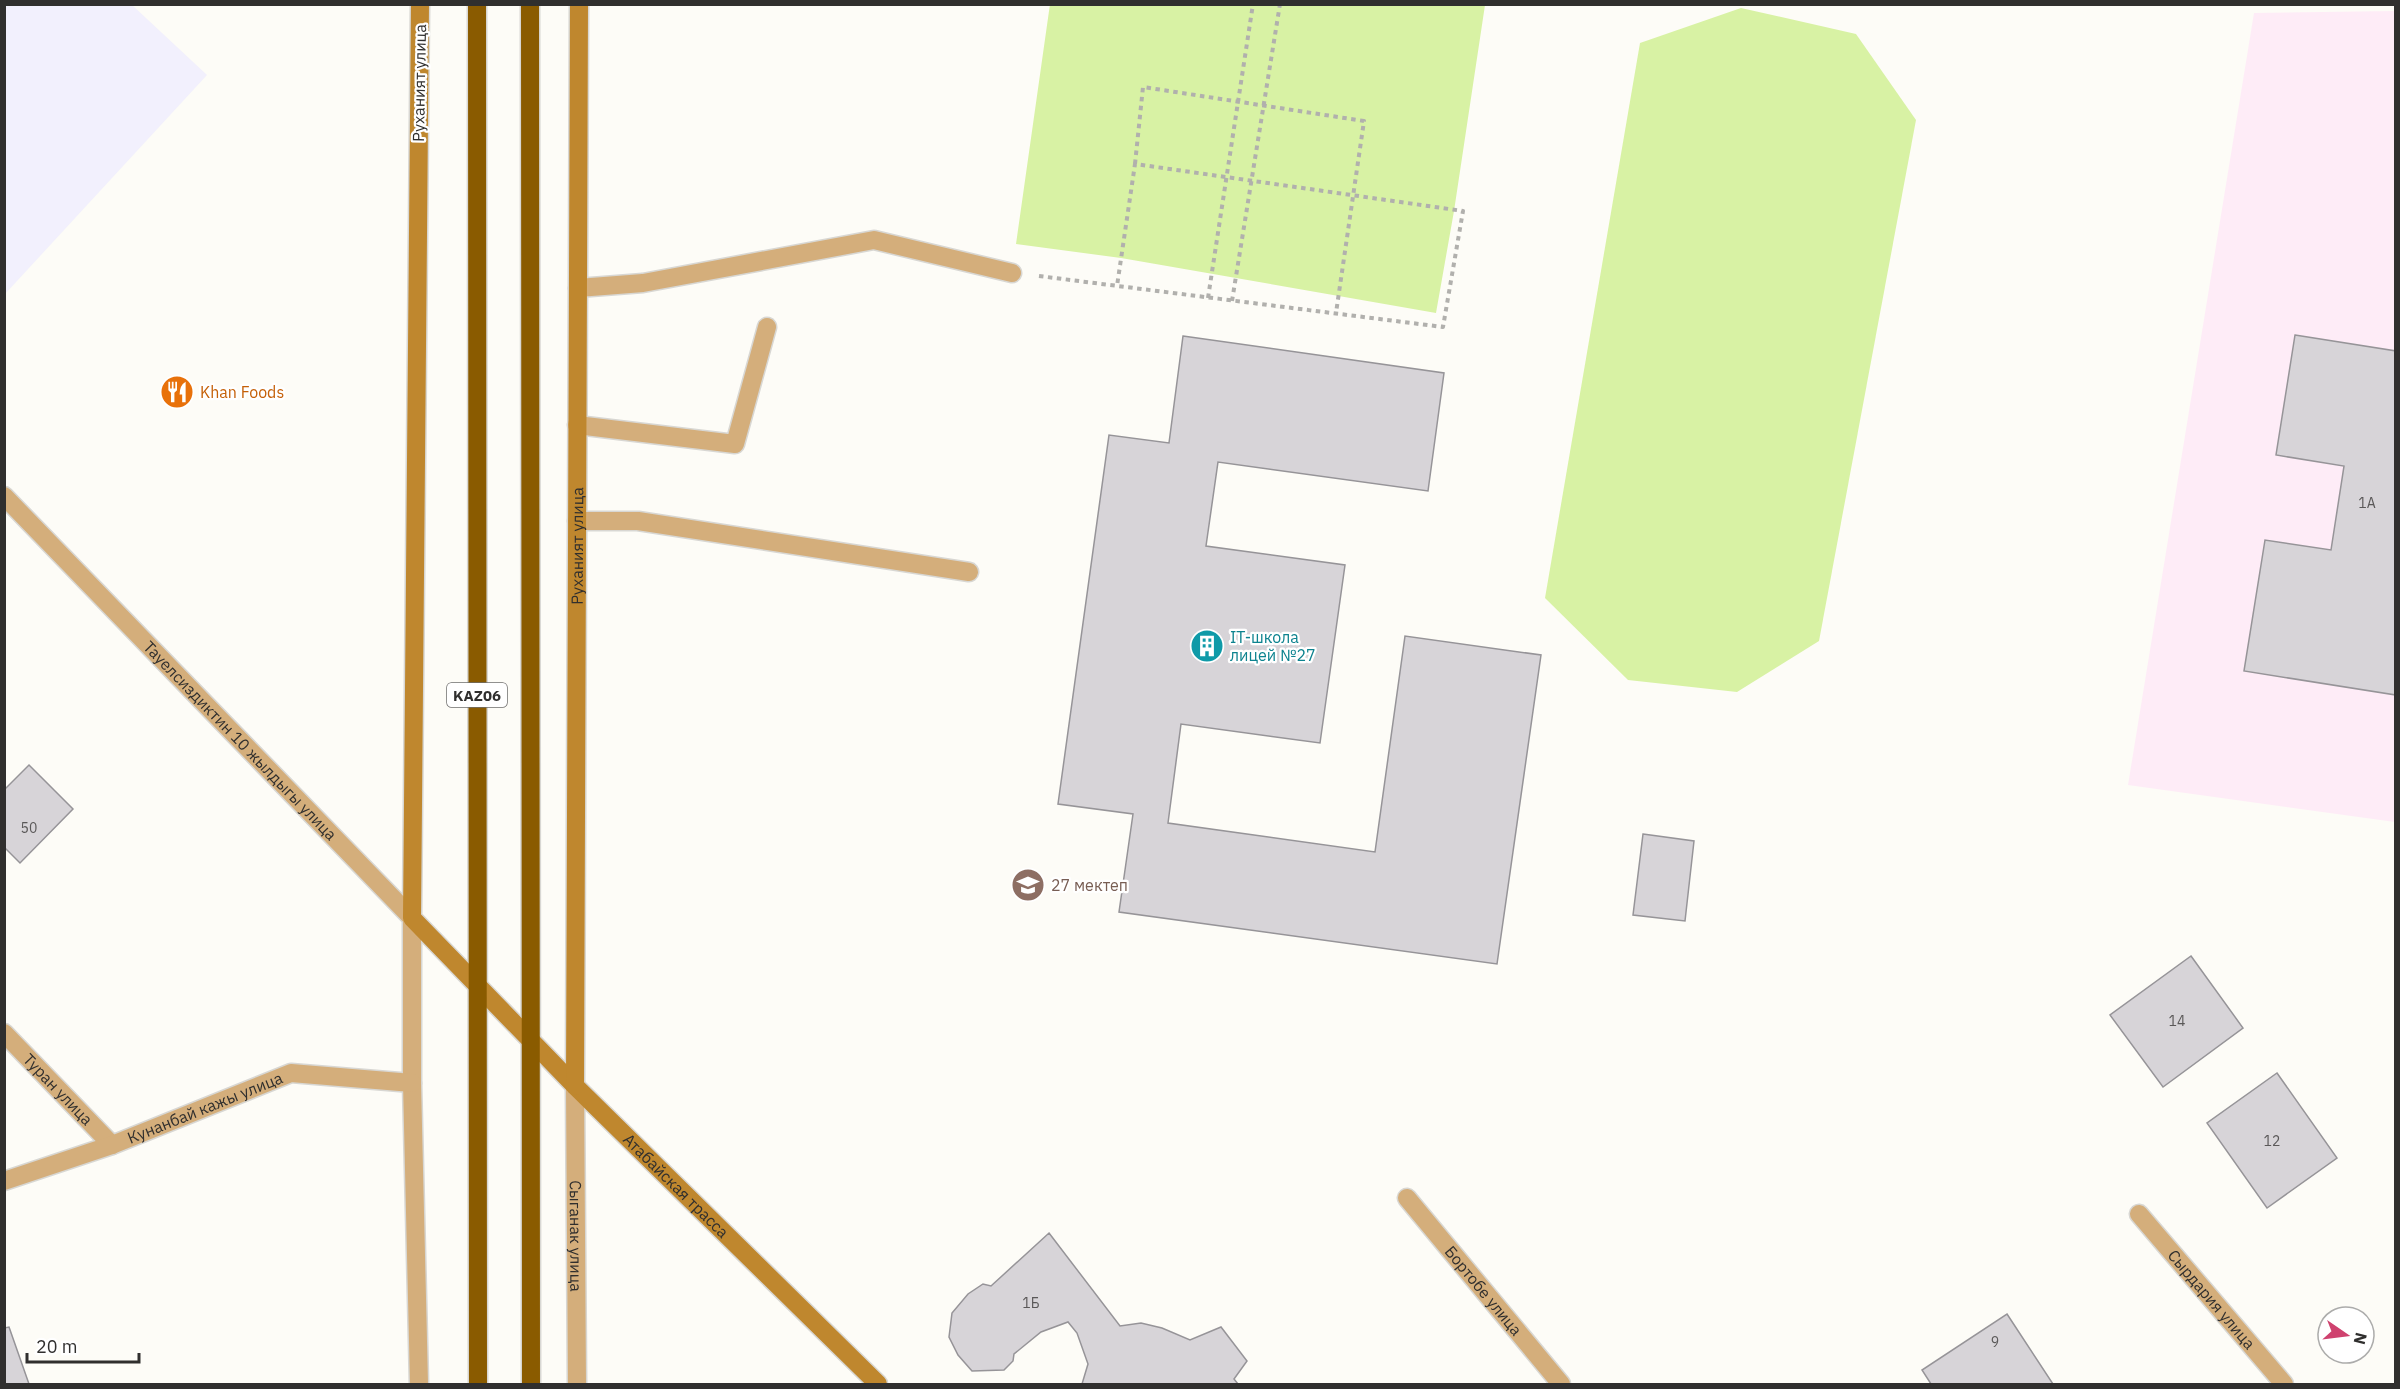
<svg xmlns="http://www.w3.org/2000/svg" width="2400" height="1389" viewBox="0 0 2400 1389" font-family="'IBM Plex Sans',sans-serif">
  <style>
    .commercial { fill: #f2f0fd }
    .education { fill: #feecf7 }
    .green { fill: #d8f2a4 }
    .building { fill: #d7d4d8; stroke: #969498; stroke-width: 1.5 }
    .lines { fill: none; stroke-linecap: round; stroke-linejoin: round }
    .lane-casing { stroke: #d8d7d3; stroke-width: 21 }
    .street-casing { stroke: #d8d7d3; stroke-width: 21 }
    .secondary-casing { stroke: #d8d7d3; stroke-width: 21 }
    .highway-casing { stroke: #d8d7d3; stroke-width: 21 }
    .path { stroke: #b1b0ad; stroke-width: 4; stroke-dasharray: 4.5 4.5; stroke-linecap: butt }
    .lane { stroke: #d4ae7b; stroke-width: 18 }
    .street { stroke: #d4ae7b; stroke-width: 18 }
    .secondary { stroke: #bf872e; stroke-width: 18 }
    .highway { stroke: #8a5b00; stroke-width: 18 }
    .labels { text-anchor: middle; dominant-baseline: central; stroke-width: 4.5; stroke-linejoin: round; paint-order: stroke }
    .number-label { font-size: 14px; fill: #5a5858 }
    .shield { fill: #fff; stroke: #6e6d6d; stroke-width: 1.5 }
    .shield-label { font-size: 15px; font-weight: bold; fill: #302f2e }
    .street-label { font-size: 16px; fill: #302f2e; stroke: #fff }
    .food-label { font-size: 16px; fill: #c56008; stroke: #fff; text-anchor: start }
    .culture-label { font-size: 16px; fill: #0d838f; stroke: #fff; text-anchor: start }
    .education-label { font-size: 16px; fill: #785e54; stroke: #fff; text-anchor: start }
  </style>
  <rect width="100%" height="100%" fill="#fdfcf7"/>
  <polygon class="commercial" points="5,4 132,5 207,75 5,294"/>
  <polygon class="education" points="2395,11 2395,822 2128,785 2254,13"/>
  <g class="green">
    <polygon points="1050,4 1485,5 1454,211 1436,313 1121,258 1016,244"/>
    <polygon points="1741,8 1856,34 1916,120 1819,641 1737,692 1628,680 1545,598 1640,43"/>
  </g>
  <g class="building">
    <polygon points="2295,335 2396,351 2396,695 2244,671 2265,540 2331,550 2344,466 2276,455"/>
    <polygon points="1183,336 1444,373 1428,491 1218,462 1206,546 1345,565 1320,743 1181,724 1168,823 1375,852 1405,636 1541,655 1497,964 1119,912 1133,814 1058,804 1109,435 1169,443"/>
    <polygon points="29,765 73,809 20,863 4,847 4,790"/>
    <polygon points="1643,834 1694,841 1685,921 1633,915"/>
    <polygon points="2191,956 2243,1028 2163,1087 2110,1015"/>
    <polygon points="2277,1073 2337,1158 2267,1208 2207,1123"/>
    <polygon points="1049,1233 1120,1326 1141,1323 1162,1328 1190,1340 1221,1327 1247,1361 1234,1379 1238,1384 1082,1384 1088,1364 1077,1333 1068,1322 1041,1332 1014,1354 1013,1361 1004,1370 972,1371 958,1355 949,1337 952,1313 968,1294 983,1284 991,1286"/>
    <polygon points="2007,1314 2053,1384 1931,1384 1922,1370"/>
    <polygon points="9,1327 29,1384 4,1384 4,1328"/>
  </g>
  <g class="lines">
    <g class="lane-casing">
      <g id="lane">
        <polyline points="578,288 643,283 874,240 1012,273"/>
        <polyline points="577,425 735,444 767,327"/>
        <polyline points="577,521 638,521 969,572"/>
        <path id="s1" d="M1407,1198L1561,1384"/>
        <path id="s2" d="M2139,1214L2284,1384"/>
      </g>
    </g>
    <g class="street-casing">
      <g id="street">
        <path id="s3" d="M4,496L412,918V1083L419,1384"/>
        <path id="s4" d="M4,1033L112,1145"/>
        <path id="s5" d="M575,1086L577,1384"/>
        <path id="s6" d="M4,1181L112,1145L291,1073L412,1083"/>
      </g>
    </g>
    <g class="secondary-casing">
      <g id="secondary">
        <path id="s7" d="M420,4L412,918L575,1086L878,1384"/>
        <path id="s8" d="M575,1086L579,4"/>
      </g>
    </g>
    <g class="highway-casing">
      <g id="highway">
        <polyline points="477,4 478,1384"/>
        <polyline points="530,4 531,1384"/>
      </g>
    </g>
    <g class="path">
      <polyline points="1135,164 1143,87 1364,121 1336,313"/>
      <path d="M1039,276C1173,293 1308,310 1443,327L1463,211L1135,164L1117,286"/>
      <polyline points="1208,298 1253,4"/>
      <polyline points="1232,301 1280,4"/>
    </g>
    <use href="#lane" class="lane"/>
    <use href="#street" class="street"/>
    <use href="#secondary" class="secondary"/>
    <use href="#highway" class="highway"/>
  </g>
  <defs>
    <g id="restaurant-disc" transform="scale(1.725)"><circle r="9.5" fill="#e8710a" stroke="#fff"/><path d="M-5-6h1v4h1v-4h1v4h1v-4h1v5L-1.5 .5V6h-2V.5L-5-1ZM5-6V6H3V1.5H1.5Q1.5-4 5-6Z" fill="#fff"/></g>
    <g id="building-disc" transform="scale(1.725)"><circle r="9.5" fill="#0f9aa8" stroke="#fff"/><path d="M-4-6H4V6H1V3H-1V6H-4ZM-2.5-4.3h1.7v1.8h-1.7ZM.8-4.3h1.7v1.8H.8ZM-2.5-1h1.7V.8h-1.7ZM.8-1h1.7V.8H.8Z" fill="#fff"/></g>
    <g id="school-disc" transform="scale(1.725)"><circle r="9.5" fill="#8d6e63" stroke="#fff"/><path d="M0-5L7-2L0 1L-7-2ZM-4 1L0 2.5L4 1V4Q0 6-4 4Z" fill="#fff"/></g>
  </defs>
  <g fill-rule="evenodd">
    <use href="#restaurant-disc" x="177" y="392"/>
    <use href="#building-disc" x="1207" y="646"/>
    <use href="#school-disc" x="1028" y="885"/>
  </g>
  <g class="labels">
    <g class="number-label">
      <text x="2367" y="503">1А</text>
      <text x="29" y="828">50</text>
      <text x="2177" y="1021">14</text>
      <text x="2272" y="1141">12</text>
      <text x="1031" y="1303">1Б</text>
      <text x="1995" y="1342">9</text>
    </g>
    <rect class="shield" x="447" y="683" width="60" height="24" rx="4.5"/>
    <g class="shield-label">
      <text x="477" y="695">KАZ06</text>
    </g>
    <g class="street-label">
      <text transform="translate(419 83) rotate(-89)">Руханият улица</text>
      <text stroke="none"><textPath href="#s8" startOffset="540">Руханият улица</textPath></text>
      <text stroke="none"><textPath href="#s3" startOffset="340">Тауелсиздиктин 10 жылдыгы улица</textPath></text>
      <text stroke="none"><textPath href="#s4" startOffset="78">Туран улица</textPath></text>
      <text stroke="none"><textPath href="#s6" startOffset="214">Кунанбай кажы улица</textPath></text>
      <text stroke="none"><textPath href="#s7" startOffset="1290">Атабайская трасса</textPath></text>
      <text stroke="none"><textPath href="#s5" startOffset="150">Сыганак улица</textPath></text>
      <text stroke="none"><textPath href="#s1" startOffset="120">Бортобе улица</textPath></text>
      <text stroke="none"><textPath href="#s2" startOffset="112">Сырдария улица</textPath></text>
    </g>
    <g class="food-label">
      <text x="200" y="392">Khan Foods</text>
    </g>
    <g class="culture-label">
      <text x="1230" y="637">IT-школа<tspan x="1230" dy="18">лицей №27</tspan></text>
    </g>
    <g class="education-label">
      <text x="1051" y="885">27 мектеп</text>
    </g>
  </g>
  <rect width="2400" height="1389" fill="none" stroke="#302f2e" stroke-width="12"/>
  <g transform="translate(2346 1335) rotate(104)"><circle r="28" fill="#ffffff" stroke="#acacab" stroke-width="1.5"/>
  <path d="M0-4.5L10 22L0 15L-10 22Z" fill="#cf426f"/>
  <text y="-9" font-size="16" font-weight="bold" text-anchor="middle" fill="#302f2e">N</text>
  </g>
  <path d="M27 1353v9h112v-9" fill="none" stroke="#302f2e" stroke-width="3"/>
  <text x="36" y="1353" font-size="18" fill="#302f2e" stroke="#ffffff" stroke-width="4.5" paint-order="stroke">20 m</text>
</svg>
